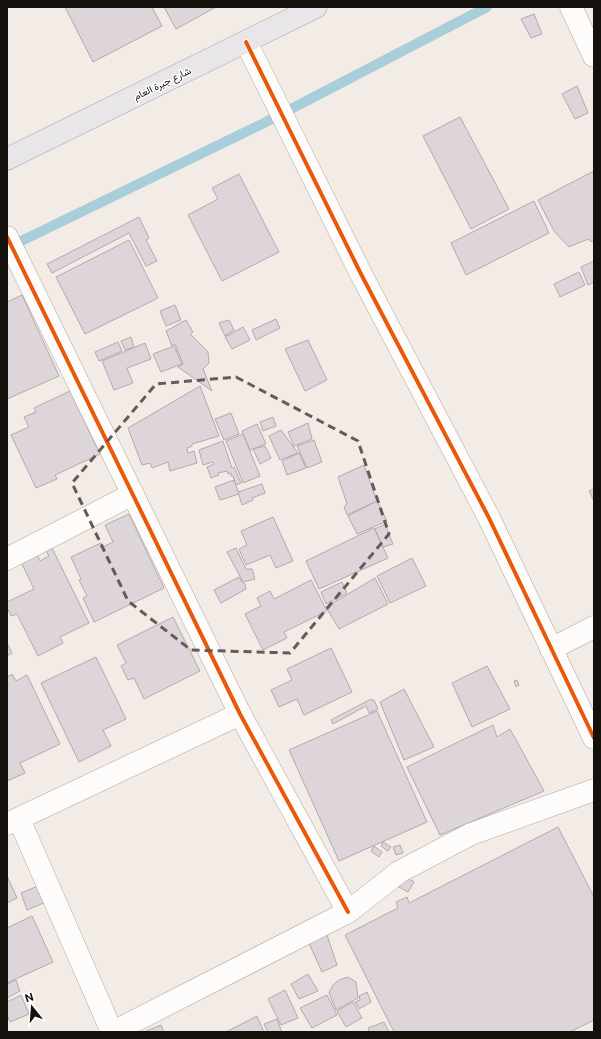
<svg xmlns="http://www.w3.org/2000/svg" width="601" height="1039" viewBox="0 0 601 1039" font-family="'Public Sans',Vazirmatn,sans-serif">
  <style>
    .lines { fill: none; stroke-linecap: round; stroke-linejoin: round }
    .stream { stroke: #a8cfd9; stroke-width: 10 }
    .building { fill: #ded5db; stroke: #b0abab }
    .minor-casing { stroke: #ada7a2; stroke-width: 23 }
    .major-casing { stroke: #a6a2a7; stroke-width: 23 }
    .minor { stroke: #fdfcfb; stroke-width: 22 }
    .major { stroke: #e8e6e9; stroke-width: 22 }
    .cycleway-casing { stroke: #fff; stroke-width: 6 }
    .cycleway { stroke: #e8590c; stroke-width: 4 }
    .marked { fill: none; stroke: #625d58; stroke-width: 3; stroke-dasharray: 8 5; stroke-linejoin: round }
    .labels { text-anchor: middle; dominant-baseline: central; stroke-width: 3; stroke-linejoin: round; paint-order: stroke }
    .street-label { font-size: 10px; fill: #14100c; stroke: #fff }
  </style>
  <rect width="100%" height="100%" fill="#f3ece6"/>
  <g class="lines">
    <polyline class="stream" points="9,247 264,123 487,7"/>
  </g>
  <g class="building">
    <polygon points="65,7 152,7 162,26 93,62"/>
    <polygon points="164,7 216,7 176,29"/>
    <polygon points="534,14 542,34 531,38 521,19"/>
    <polygon points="577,86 588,113 575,119 562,94"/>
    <polygon points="460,117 509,209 471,229 423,136"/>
    <polygon points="594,171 594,241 592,242 588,239 569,247 554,231 538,200"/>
    <polygon points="239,174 279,252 222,281 188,215 218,199 212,188"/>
    <polygon points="534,201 549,233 466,275 451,243"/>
    <polygon points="139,217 149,238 146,240 157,261 146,266 129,233 52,273 47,264"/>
    <polygon points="129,240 158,298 85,334 56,277"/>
    <polygon points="594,261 594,282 588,285 581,267"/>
    <polygon points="579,272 585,285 560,297 554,284"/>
    <polygon points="22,295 59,376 7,399 7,302"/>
    <polygon points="175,305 181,320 166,326 160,311"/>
    <polygon points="276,319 280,328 256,340 252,330"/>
    <polygon points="186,320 193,332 190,334 208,352 209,363 203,369 212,391 178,367 183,364 175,344 172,346 166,331"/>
    <polygon points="229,320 234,330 225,336 219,323"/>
    <polygon points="243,327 250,340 232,349 225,337"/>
    <polygon points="131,337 134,347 125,350 121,341"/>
    <polygon points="308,340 327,380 305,391 285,349"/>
    <polygon points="118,342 122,351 99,361 95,352"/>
    <polygon points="145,343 151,359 127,368 133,383 114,390 102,361"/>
    <polygon points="174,346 182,364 161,372 153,354"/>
    <polygon points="200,386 219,436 192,444 192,446 187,448 188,453 194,451 197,463 170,471 168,462 152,468 150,463 142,465 128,428"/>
    <polygon points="70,391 100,454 55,475 57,479 36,488 11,435 29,427 24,417 36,412 34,408"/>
    <polygon points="231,413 239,434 224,440 215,419"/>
    <polygon points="273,417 276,426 263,431 260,422"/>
    <polygon points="308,423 312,439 294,446 288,432"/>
    <polygon points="257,424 266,444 250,450 242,431"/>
    <polygon points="281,430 298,453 280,460 269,436"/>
    <polygon points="243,434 260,476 243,483 226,441"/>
    <polygon points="314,440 322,462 307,468 297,446"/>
    <polygon points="223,441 232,468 234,467 241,483 236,485 233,476 231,476 231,473 228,474 227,471 218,473 219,475 211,478 207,467 214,464 213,462 203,465 199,450"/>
    <polygon points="265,446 271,458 260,464 253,449"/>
    <polygon points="299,453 306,468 287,475 282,461"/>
    <polygon points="364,465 377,501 347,515 344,507 347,504 338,477"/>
    <polygon points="234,480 239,494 220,500 215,487"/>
    <polygon points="262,484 265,493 252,498 253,500 242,505 238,492"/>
    <polygon points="594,489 594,501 589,491"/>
    <polygon points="377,501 387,521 357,534 348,516"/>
    <polygon points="129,514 164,588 94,622 83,598 87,596 79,580 81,579 71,557 101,543 103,547 113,542 105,525"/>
    <polygon points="273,517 293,561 276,568 270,555 246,565 239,549 247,545 241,531"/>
    <polygon points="385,524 393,544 383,547 375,529"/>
    <polygon points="374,528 388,558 319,589 306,561"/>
    <polygon points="52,548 89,623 60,637 63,643 38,656 17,614 11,616 7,607 7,602 34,589 21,562 37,554 40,561 49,556 46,551"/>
    <polygon points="236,548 246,569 252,569 255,579 243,582 227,552"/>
    <polygon points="412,558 426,586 390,603 377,576"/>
    <polygon points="239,577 242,582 245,584 246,589 221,603 214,590"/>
    <polygon points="375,578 388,604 339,629 326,607"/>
    <polygon points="311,580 327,611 284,632 287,638 263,650 245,614 261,606 257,598 270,591 274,599"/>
    <polygon points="342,582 347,593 326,604 321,592"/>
    <polygon points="173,617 200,671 144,699 134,678 128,680 121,666 126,663 117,645"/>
    <polygon points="7,643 12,653 7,656"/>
    <polygon points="331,648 352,692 304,715 297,699 279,707 271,690 292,680 287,669"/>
    <polygon points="96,657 126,719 103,730 111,746 79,762 41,683"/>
    <polygon points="487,666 510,709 472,727 452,683"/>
    <polygon points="12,674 16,681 27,675 60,744 20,763 25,773 7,781 7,677"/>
    <polygon points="517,680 519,685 516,687 514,681"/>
    <polygon points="404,689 434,747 404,760 380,702"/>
    <polygon points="371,699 372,701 374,700 378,709 369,713 366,706 333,724 331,720"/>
    <polygon points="377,711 427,822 339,861 289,750"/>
    <polygon points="493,725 497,737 510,729 544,791 440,835 407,767"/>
    <polygon points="558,827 594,897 594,1020 570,1032 394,1032 345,935 398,908 396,902 407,897 409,903"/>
    <polygon points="383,842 391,847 388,851 381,846"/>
    <polygon points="400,845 403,853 396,855 393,847"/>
    <polygon points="374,846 382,852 379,857 371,851"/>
    <polygon points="7,876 17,898 7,903"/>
    <polygon points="405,877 414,882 408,892 399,887"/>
    <polygon points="43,884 51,900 27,910 21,893"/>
    <polygon points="32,916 53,962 7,983 7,928"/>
    <polygon points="327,935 337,965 322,972 309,943"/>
    <polygon points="308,974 318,991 299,999 291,984"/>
    <polygon points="348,977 356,982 358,998 336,1010 329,993 333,985 339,980"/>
    <polygon points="16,980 20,991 7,998 7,984"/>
    <polygon points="285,990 298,1018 281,1025 268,999"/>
    <polygon points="367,992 371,1002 359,1009 355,1002 360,1000 359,996"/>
    <polygon points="21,995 29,1014 10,1022 7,1015 7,1002"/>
    <polygon points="327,995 337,1015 312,1028 300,1008"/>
    <polygon points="353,1002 362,1018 346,1027 337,1011"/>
    <polygon points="257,1016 264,1032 226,1032"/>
    <polygon points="277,1019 282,1032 268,1032 264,1024"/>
    <polygon points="384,1022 389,1032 369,1032 368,1028"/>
    <polygon points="161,1025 164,1032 144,1032"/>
  </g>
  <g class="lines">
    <g class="minor-casing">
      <g id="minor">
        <polyline points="571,7 594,56"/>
        <polyline points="246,42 361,274 489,518 594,738"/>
        <polyline points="7,237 240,714 348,912"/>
        <polyline points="7,559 133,494"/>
        <polyline points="551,649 594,627"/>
        <polyline points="19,819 112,1032"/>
        <polyline points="7,824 240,714"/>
        <polyline points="113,1032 348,912 399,872 471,834 594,790"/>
      </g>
    </g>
    <g class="major-casing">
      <polyline id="major" points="7,159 316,7"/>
    </g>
    <use href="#minor" class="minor"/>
    <use href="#major" class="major"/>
    <g class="cycleway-casing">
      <g id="cycleway">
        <polyline points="246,42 361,274 489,518 594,738"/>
        <polyline points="7,237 240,714 348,912"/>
      </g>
    </g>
    <use href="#cycleway" class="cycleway"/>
  </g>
  <path class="marked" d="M236,377L358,441L389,534L290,653L191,650L128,601L72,483L156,384Z"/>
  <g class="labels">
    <g class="street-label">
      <text transform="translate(162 83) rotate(-26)">شارع جبرة العام</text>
    </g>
  </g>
  <rect width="601" height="1039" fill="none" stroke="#14100c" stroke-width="16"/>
  <g transform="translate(32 1007) rotate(343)" stroke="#ffffff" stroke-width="3" paint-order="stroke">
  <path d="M0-3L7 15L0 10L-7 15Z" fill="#14100c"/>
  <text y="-6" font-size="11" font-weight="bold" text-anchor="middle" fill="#14100c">N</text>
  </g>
</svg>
